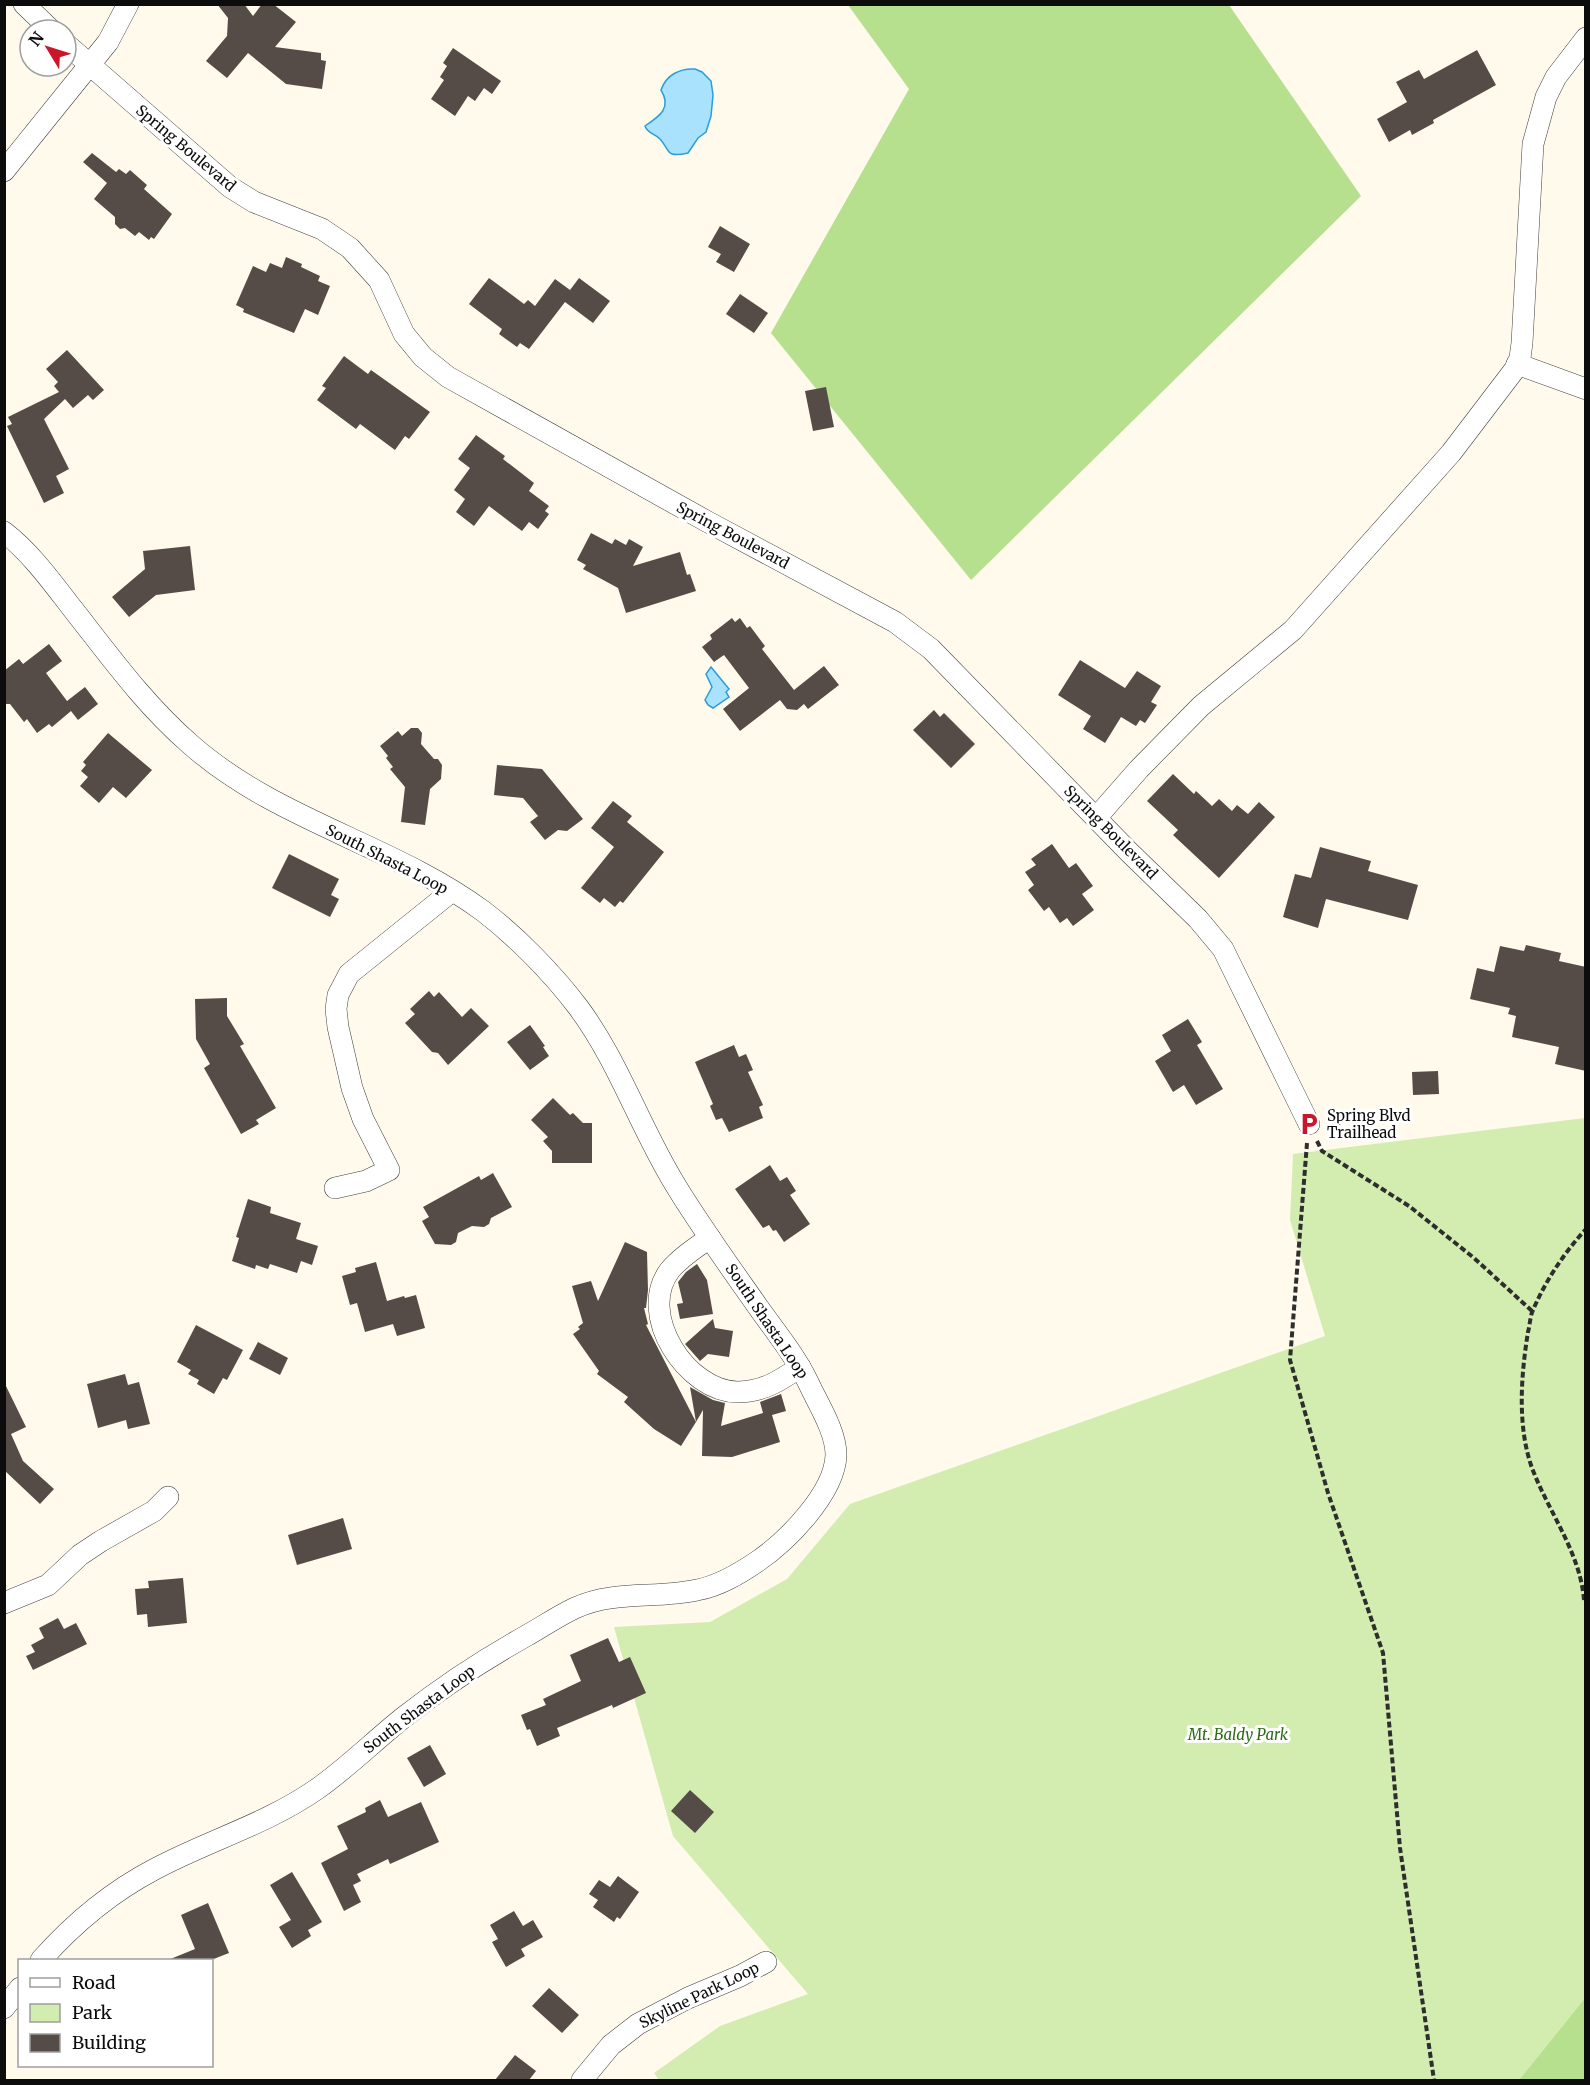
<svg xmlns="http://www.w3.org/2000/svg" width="1590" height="2085" viewBox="0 0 1590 2085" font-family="Merriweather,serif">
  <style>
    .green { fill: #d3edb0 }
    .forest { fill: #b7e08e }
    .water { fill: #a9e2fc; stroke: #299edb; stroke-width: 1.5 }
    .building { fill: #564c47 }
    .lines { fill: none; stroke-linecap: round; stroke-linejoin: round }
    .minor-casing { stroke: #3f3f3f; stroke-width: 22 }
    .path { stroke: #2e2e2e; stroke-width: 4; stroke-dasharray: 6 3; stroke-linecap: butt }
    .minor { stroke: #fff; stroke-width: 21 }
    .labels { text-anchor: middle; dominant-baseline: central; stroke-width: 6; stroke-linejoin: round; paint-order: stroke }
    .street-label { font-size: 15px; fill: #0c0c0c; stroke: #fff }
    .poi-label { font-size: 15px; fill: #0c0c0c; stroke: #fff; text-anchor: start }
    .park-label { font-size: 15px; font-style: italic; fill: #2c6916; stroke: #fff }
  </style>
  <rect width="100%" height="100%" fill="#fffaeb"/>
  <polygon class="green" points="1585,1118 1585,1998 1519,2080 659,2080 654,2073 720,2026 808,1994 673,1836 614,1627 710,1622 787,1579 850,1504 1325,1336 1290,1220 1293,1154"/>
  <g class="forest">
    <polygon points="848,5 1229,5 1361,196 971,580 771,333 909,89"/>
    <polygon points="1585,1998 1585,2080 1519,2080"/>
  </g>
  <g class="water">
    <path d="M695,69L702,72L711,81L713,95L711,116L706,132L698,138L688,153C665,158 671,151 660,139C654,133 648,134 645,126C660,116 672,108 661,90C666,75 680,68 695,69Z"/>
    <polygon points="711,667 729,689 726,692 729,697 713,708 708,705 705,700 712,687 706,674"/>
  </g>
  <g class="building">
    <polygon points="217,4 244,4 253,16 262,4 273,4 296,22 275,47 321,53 321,60 326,61 322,89 286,84 248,53 227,78 206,61 227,36 228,18"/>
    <polygon points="453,48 501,81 492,94 484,88 475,101 468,96 455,116 431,99 444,80 440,77 447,66 443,63"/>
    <polygon points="1477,50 1496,85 1433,120 1434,123 1412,135 1410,130 1389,142 1377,119 1407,102 1396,82 1419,70 1424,79"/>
    <polygon points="92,153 116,172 119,169 126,174 130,170 147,185 144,189 172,214 154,239 151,237 149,240 139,232 135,236 125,228 120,229 115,224 115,217 94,199 107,183 83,162"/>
    <polygon points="720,226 750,244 734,272 716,262 721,254 708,247"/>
    <polygon points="286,257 302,264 301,267 320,276 318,281 330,286 318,315 305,309 294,333 243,312 244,309 236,305 253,266 266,272 270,263 282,268"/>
    <polygon points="489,278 524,304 528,300 535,306 555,279 570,290 579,278 610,301 593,323 565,302 529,349 520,343 517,347 499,334 502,329 469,304"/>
    <polygon points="740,294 768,313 754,333 726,314"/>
    <polygon points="67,350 104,390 93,400 88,395 73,408 65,399 44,419 69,469 56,476 64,493 44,503 7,426 12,424 8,417 59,392 54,386 58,382 46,369"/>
    <polygon points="344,356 368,374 371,370 430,412 409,439 405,436 395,450 360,424 356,429 317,400 326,388 322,386"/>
    <polygon points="826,387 834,427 813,431 805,391"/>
    <polygon points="476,435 505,456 503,459 534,483 529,491 549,506 545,511 549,514 538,529 529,522 522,531 489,506 474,526 456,512 465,499 454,490 470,468 458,459"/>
    <polygon points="591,533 612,544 615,539 626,545 629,539 643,547 633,566 680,552 687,575 690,574 696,591 626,613 618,588 583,569 586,565 577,560"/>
    <polygon points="190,546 195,590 156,595 129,617 112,597 145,569 143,551"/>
    <polygon points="732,618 735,622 740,618 747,628 750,626 765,646 762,649 794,690 824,666 839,685 808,709 804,704 797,710 787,709 780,700 740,731 723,709 749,688 724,655 714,662 702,647 712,639 710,635"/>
    <polygon points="49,644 62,661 46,673 67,701 85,687 98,704 78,720 71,711 52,727 49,724 37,733 27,719 24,722 10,704 4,704 4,671 19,659 23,664"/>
    <polygon points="1080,660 1125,688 1137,671 1161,686 1151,702 1157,705 1145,723 1140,720 1136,726 1121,717 1105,743 1083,729 1091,716 1058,695"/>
    <polygon points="934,710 940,717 944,713 975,744 951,768 913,730"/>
    <polygon points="411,728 418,728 422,733 421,744 434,759 438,759 442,765 441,779 430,789 425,825 401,822 405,787 390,769 393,767 386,758 388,756 380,746 398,731 402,736"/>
    <polygon points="108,733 152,770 126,798 113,787 99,803 80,786 88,777 81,771 86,765 83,762"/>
    <polygon points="497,765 542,769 583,819 567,831 558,830 545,840 530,822 538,816 523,798 494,795"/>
    <polygon points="1173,774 1194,794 1196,791 1212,806 1219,799 1232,811 1237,805 1248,814 1259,802 1275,817 1219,878 1173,835 1178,830 1147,801"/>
    <polygon points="613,801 632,816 627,822 664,852 623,903 620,901 615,907 604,898 600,903 581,888 614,847 591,828"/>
    <polygon points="1052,844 1069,868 1076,863 1093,886 1082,894 1094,910 1073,926 1067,918 1060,923 1049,907 1044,911 1028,890 1034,885 1025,872 1036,865 1031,859"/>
    <polygon points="1320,847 1371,861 1368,871 1418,885 1408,920 1326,899 1318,928 1283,917 1295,874 1311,878"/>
    <polygon points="289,854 339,879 331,895 339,899 330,917 272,888"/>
    <polygon points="1526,945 1561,953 1559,961 1586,967 1586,1071 1555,1064 1559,1047 1512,1037 1516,1016 1508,1014 1510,1008 1470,999 1477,968 1494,972 1500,946 1524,951"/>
    <polygon points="429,991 434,997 439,992 462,1017 471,1008 489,1026 448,1065 438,1053 432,1052 405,1023 415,1014 410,1009"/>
    <polygon points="227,998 227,1016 244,1044 240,1046 276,1108 256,1120 259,1124 241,1134 204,1068 210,1064 196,1039 195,999"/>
    <polygon points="1188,1019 1202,1042 1197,1045 1223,1089 1196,1105 1184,1085 1173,1092 1155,1061 1171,1051 1162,1035"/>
    <polygon points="530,1025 545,1046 543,1047 549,1056 530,1070 507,1042"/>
    <polygon points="734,1045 739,1057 746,1054 753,1070 748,1072 763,1105 759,1107 763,1118 729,1132 722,1118 716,1120 710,1106 713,1104 695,1062"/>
    <polygon points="1438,1071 1439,1094 1413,1095 1412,1072"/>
    <polygon points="553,1098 570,1115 573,1113 583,1123 592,1123 592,1163 552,1163 552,1151 543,1141 548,1137 531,1120"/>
    <polygon points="770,1165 780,1181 787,1177 796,1191 790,1195 810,1224 784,1242 776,1230 773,1231 769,1225 763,1228 735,1189"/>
    <polygon points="493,1173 512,1207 491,1218 489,1224 484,1227 472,1226 458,1233 456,1242 451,1245 435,1244 422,1221 429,1217 423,1207 479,1176 481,1180"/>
    <polygon points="248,1199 271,1207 270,1213 301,1223 296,1239 318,1246 312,1265 301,1261 297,1273 270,1264 268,1269 256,1265 255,1269 232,1261 239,1238 236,1237"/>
    <polygon points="625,1242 647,1252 648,1290 646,1308 644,1308 648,1324 646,1325 696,1422 681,1446 654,1429 624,1402 628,1397 597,1374 599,1371 573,1334 580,1329 578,1327 583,1323 572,1286 591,1281 598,1301"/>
    <polygon points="376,1262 387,1301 404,1296 405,1298 416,1295 425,1328 397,1336 393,1324 365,1332 357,1303 350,1305 342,1276 356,1272 355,1268"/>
    <polygon points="697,1264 707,1280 713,1314 680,1319 677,1304 683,1303 678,1282 686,1272"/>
    <polygon points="713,1319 715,1328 733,1331 729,1357 708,1354 700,1361 685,1344"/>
    <polygon points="196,1325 243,1350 227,1380 223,1378 214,1394 197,1384 199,1380 188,1374 191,1370 177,1362"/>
    <polygon points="258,1342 288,1358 280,1375 249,1359"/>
    <polygon points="125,1374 128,1385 139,1382 150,1424 128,1429 126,1420 98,1428 87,1384"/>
    <polygon points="4,1382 26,1427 11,1434 23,1461 54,1489 40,1504 4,1470"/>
    <polygon points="690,1387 713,1400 725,1403 721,1426 763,1413 760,1402 781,1394 786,1411 772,1415 780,1442 732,1457 702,1456 703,1410 696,1422"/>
    <polygon points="343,1518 352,1549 297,1565 288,1535"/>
    <polygon points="183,1578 187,1623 148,1627 147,1614 137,1615 135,1589 149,1588 148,1581"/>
    <polygon points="58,1618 64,1629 76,1623 87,1644 33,1670 26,1656 35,1652 31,1645 44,1638 39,1628"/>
    <polygon points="608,1638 619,1662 630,1657 646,1693 613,1708 612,1705 557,1728 560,1736 537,1746 530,1729 527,1730 521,1715 546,1705 543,1699 581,1681 570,1655"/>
    <polygon points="430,1745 446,1774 424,1787 407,1758"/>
    <polygon points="690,1790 714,1812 695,1833 671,1811"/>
    <polygon points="380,1800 388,1817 421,1802 439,1842 390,1864 388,1859 357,1874 361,1881 353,1885 361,1902 344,1911 321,1863 348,1849 337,1826 366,1812 365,1808"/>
    <polygon points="292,1872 322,1922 308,1930 311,1936 292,1948 279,1927 291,1920 270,1885"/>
    <polygon points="618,1876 639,1892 620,1919 617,1917 614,1922 593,1907 598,1900 589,1894 599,1880 610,1887"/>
    <polygon points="208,1903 229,1953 211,1960 168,1960 195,1949 181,1915"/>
    <polygon points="514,1911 523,1926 533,1920 543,1937 521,1949 525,1956 506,1967 492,1942 498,1939 490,1925"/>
    <polygon points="549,1988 579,2015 562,2033 532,2006"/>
    <polygon points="515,2055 536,2071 529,2080 495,2080"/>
  </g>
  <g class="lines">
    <g class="minor-casing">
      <g id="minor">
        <polyline points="24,4 51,30"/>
        <polyline points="66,44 230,187 254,202 322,229 350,248 379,280 404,334 423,357 448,377 708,522 895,622 931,649 1129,852 1198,919 1223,949 1309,1124"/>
        <polyline points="4,171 108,42 128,4"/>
        <polyline points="1517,364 1586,389"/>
        <path d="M4,532C31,553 51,581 72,608C109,655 144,704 190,744C277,821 392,844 483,911C517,937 553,974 578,1007C619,1062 640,1128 676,1186C701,1227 730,1267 758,1307C775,1331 795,1355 808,1382C818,1404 836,1431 836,1455C835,1493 787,1541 758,1561C739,1574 719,1586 697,1590C656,1599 614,1590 575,1608C558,1616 542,1627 526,1636C483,1660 442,1687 404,1717C375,1740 346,1769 317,1789C267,1824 207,1841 155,1869C111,1892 73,1924 41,1960"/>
        <polyline points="1096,818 1139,769 1201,706 1293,630 1451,453 1515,369 1520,358 1522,343 1533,144 1546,97 1556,77 1586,38"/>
        <polyline points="335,1188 366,1181 389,1170 363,1119 352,1088 338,1027 336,1009 338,995 349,974 452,891"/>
        <path d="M710,1238C696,1247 681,1257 670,1270C636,1314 687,1392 738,1392C763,1392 781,1380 800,1367"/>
        <polyline points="4,1603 48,1585 80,1555 101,1541 154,1511 168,1497"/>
        <polyline points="4,2008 20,1988"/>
        <polyline points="582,2080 611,2045 638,2024 688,1998 740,1976 766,1962"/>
      </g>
    </g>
    <g class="path">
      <polyline points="1317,1141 1322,1151 1409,1206 1474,1258 1532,1311"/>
      <polyline points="1307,1143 1290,1360 1328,1493 1383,1653 1400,1848 1434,2080"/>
      <path d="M1584,1600C1580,1552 1549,1513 1532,1468C1517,1426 1521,1375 1528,1332C1530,1325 1530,1316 1533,1310C1546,1280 1564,1253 1586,1229"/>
    </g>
    <use href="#minor" class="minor"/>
  </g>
  <defs>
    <g id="parking-bare" transform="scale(1.8)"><path d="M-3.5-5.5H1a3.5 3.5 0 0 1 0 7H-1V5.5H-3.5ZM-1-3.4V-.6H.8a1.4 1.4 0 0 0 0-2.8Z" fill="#c91629" stroke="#fff" stroke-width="2.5" paint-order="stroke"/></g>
  </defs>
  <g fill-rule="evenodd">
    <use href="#parking-bare" x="1309" y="1124"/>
  </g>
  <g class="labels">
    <g class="street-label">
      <text transform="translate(186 148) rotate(40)">Spring Boulevard</text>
      <text transform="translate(733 535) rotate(28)">Spring Boulevard</text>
      <text transform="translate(1111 832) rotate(45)">Spring Boulevard</text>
      <text transform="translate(387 859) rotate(27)">South Shasta Loop</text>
      <text transform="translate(767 1321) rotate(56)">South Shasta Loop</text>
      <text transform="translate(419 1709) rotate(-37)">South Shasta Loop</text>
      <text transform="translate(699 1995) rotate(-26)">Skyline Park Loop</text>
    </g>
    <g class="poi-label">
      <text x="1327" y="1115">Spring Blvd<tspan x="1327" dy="17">Trailhead</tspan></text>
    </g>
    <g class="park-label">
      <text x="1238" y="1734">Mt. Baldy Park</text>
    </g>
  </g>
  <rect width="1590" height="2085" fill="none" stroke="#0c0c0c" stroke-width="12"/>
  <rect x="18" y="1959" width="195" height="108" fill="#ffffff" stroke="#9e9e9e" stroke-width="1.5"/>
  <rect x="30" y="1978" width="30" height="9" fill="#ffffff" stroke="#9e9e9e" stroke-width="1.5"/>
  <text x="72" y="1989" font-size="18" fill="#0c0c0c">Road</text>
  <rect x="30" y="2004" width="30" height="18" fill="#d3edb0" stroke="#9e9e9e" stroke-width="1.5"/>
  <text x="72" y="2019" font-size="18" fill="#0c0c0c">Park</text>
  <rect x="30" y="2034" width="30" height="18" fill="#564c47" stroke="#9e9e9e" stroke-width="1.5"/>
  <text x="72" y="2049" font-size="18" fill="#0c0c0c">Building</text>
  <g transform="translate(48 48) rotate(308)"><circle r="28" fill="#ffffff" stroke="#9e9e9e" stroke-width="1.5"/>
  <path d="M0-4.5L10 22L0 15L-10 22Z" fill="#c91629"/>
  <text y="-9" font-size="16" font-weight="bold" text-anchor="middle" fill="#0c0c0c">N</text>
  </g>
</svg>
